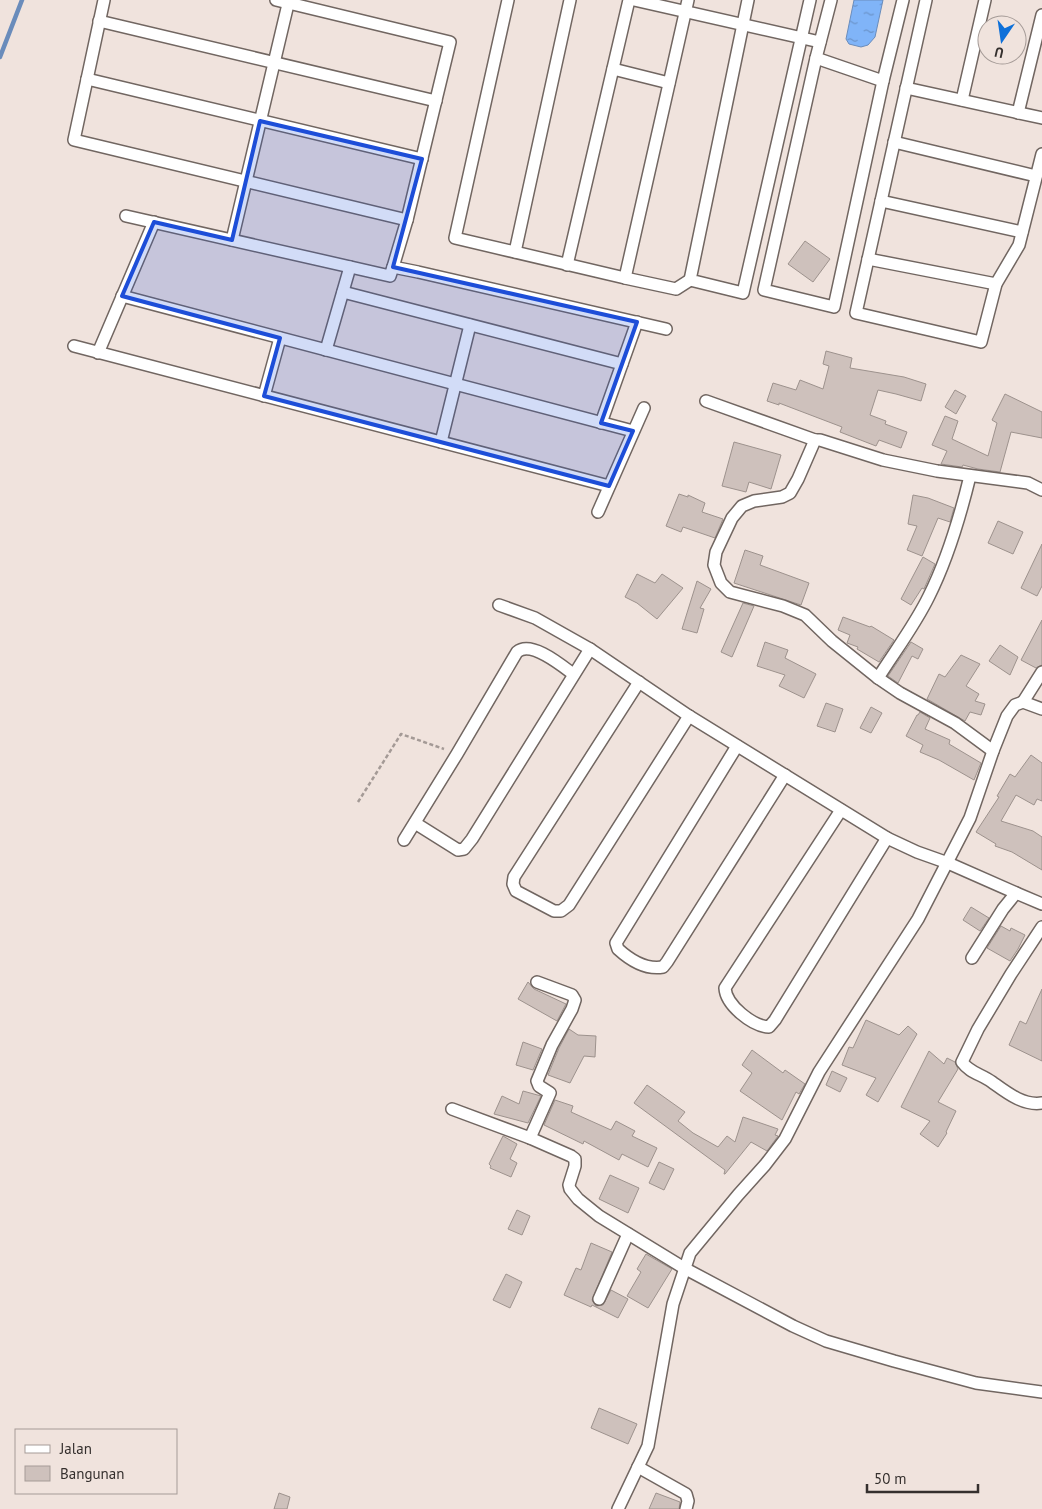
<svg xmlns="http://www.w3.org/2000/svg" width="1042" height="1509" viewBox="0 0 1042 1509" font-family="'PT Sans',sans-serif">
  <style>
    .water { fill: url(#water-ripples); stroke: #6a8cbb }
    .lines { fill: none; stroke-linecap: round; stroke-linejoin: round }
    .stream { stroke: #6a8cbb; stroke-width: 4.5 }
    .building { fill: #cec1bc; stroke: #9d928d }
    .minor-casing { stroke: #716661; stroke-width: 14 }
    .path { stroke: #a49a96; stroke-width: 2.5; stroke-dasharray: 4 2.5; stroke-linecap: butt }
    .minor { stroke: #fff; stroke-width: 11 }
    .marked { fill: #1d4ed8; fill-opacity: 0.2; stroke: #1d4ed8; stroke-width: 4; stroke-linejoin: round }
  </style>
  <defs>
    <pattern id="water-ripples" width="26" height="14" patternUnits="userSpaceOnUse" patternTransform="scale(1.25)"><rect width="26" height="14" fill="#80b4f8"/><path d="M2 4q2-2 4 0t4 0M15 11q2-2 4 0t4 0" fill="none" stroke="#6a93c9"/></pattern>
  </defs>
  <rect width="100%" height="100%" fill="#f0e3dd"/>
  <polygon class="water" points="854,0 883,0 875,37 868,45 861,47 849,44 846,39"/>
  <g class="lines">
    <polyline class="stream" points="0,57 22,0"/>
  </g>
  <g class="building">
    <polygon points="805,241 830,259 813,282 788,264"/>
    <polygon points="826,351 852,358 850,368 904,377 926,384 921,401 896,394 878,390 870,415 886,421 885,424 907,432 901,448 879,440 876,446 840,432 842,427 779,403 779,405 767,401 773,383 796,390 800,380 823,389 829,366 823,364"/>
    <polygon points="955,390 966,396 956,414 945,407"/>
    <polygon points="1005,394 1042,412 1042,438 1011,432 1000,472 978,469 963,465 962,467 941,464 947,451 932,445 945,416 958,421 952,439 988,456 997,423 992,420"/>
    <polygon points="734,442 781,455 771,489 749,482 746,492 722,486"/>
    <polygon points="679,494 688,497 688,495 705,503 702,512 723,519 715,538 683,527 681,532 666,526"/>
    <polygon points="913,495 928,498 954,508 950,522 938,518 922,556 907,550 917,526 908,524"/>
    <polygon points="998,521 1023,532 1013,554 988,543"/>
    <polygon points="1042,544 1042,586 1037,596 1021,588"/>
    <polygon points="745,550 763,556 760,565 809,583 801,605 734,583"/>
    <polygon points="923,557 935,564 924,589 922,588 911,605 901,599"/>
    <polygon points="637,574 655,583 662,574 683,588 657,619 637,603 625,597"/>
    <polygon points="697,581 711,589 700,608 704,609 697,633 682,629"/>
    <polygon points="743,603 754,606 732,657 721,652"/>
    <polygon points="843,617 870,627 871,626 894,640 879,662 857,649 858,647 847,643 850,635 838,630"/>
    <polygon points="1042,620 1042,665 1036,668 1021,660"/>
    <polygon points="765,642 788,650 785,658 816,674 804,698 779,686 785,675 757,666"/>
    <polygon points="911,642 923,649 918,659 912,656 898,683 888,676"/>
    <polygon points="1000,645 1018,657 1010,675 989,661"/>
    <polygon points="961,655 980,664 966,686 979,694 975,701 985,704 981,715 970,712 965,721 927,699 939,674 945,677"/>
    <polygon points="826,703 843,709 835,732 817,726"/>
    <polygon points="871,707 882,713 871,733 860,728"/>
    <polygon points="920,712 930,718 925,729 950,740 949,744 981,763 974,780 939,760 920,752 923,745 906,736 917,715 918,715"/>
    <polygon points="1031,755 1042,763 1042,801 1037,799 1034,805 1016,795 1001,821 1033,831 1042,837 1042,870 1012,852 995,846 996,844 976,832 999,797 997,796 1010,774 1015,777"/>
    <polygon points="971,907 989,918 980,931 963,920"/>
    <polygon points="1001,926 1010,931 1011,928 1025,935 1018,949 1010,961 987,948"/>
    <polygon points="528,982 534,989 566,1004 557,1021 518,999"/>
    <polygon points="1042,989 1042,1061 1009,1045 1020,1021 1026,1024"/>
    <polygon points="866,1020 899,1035 908,1026 917,1034 878,1102 866,1095 876,1078 842,1065 849,1047 853,1048"/>
    <polygon points="569,1029 578,1035 596,1036 595,1057 584,1056 570,1083 548,1075 559,1048"/>
    <polygon points="523,1042 542,1049 533,1070 516,1065"/>
    <polygon points="752,1050 783,1073 785,1070 805,1084 799,1094 796,1092 782,1120 740,1091 752,1073 742,1065"/>
    <polygon points="929,1051 944,1064 947,1058 955,1062 958,1069 938,1102 956,1111 946,1132 947,1133 938,1147 920,1134 930,1121 901,1107"/>
    <polygon points="832,1071 847,1078 840,1092 826,1085"/>
    <polygon points="647,1085 685,1112 678,1121 693,1133 718,1147 727,1136 735,1142 743,1117 778,1129 775,1135 778,1136 767,1151 751,1142 725,1174 724,1174 725,1170 634,1103"/>
    <polygon points="523,1091 541,1096 528,1123 494,1114 502,1096 519,1104"/>
    <polygon points="555,1100 573,1106 571,1112 611,1130 616,1121 635,1131 632,1136 657,1148 648,1167 622,1154 619,1160 584,1141 583,1144 544,1125"/>
    <polygon points="503,1136 517,1144 510,1159 517,1163 511,1177 490,1168 491,1166 489,1164"/>
    <polygon points="659,1162 674,1169 664,1190 649,1183"/>
    <polygon points="610,1175 639,1188 628,1213 599,1199"/>
    <polygon points="517,1210 530,1216 522,1235 508,1229"/>
    <polygon points="591,1243 612,1252 592,1300 596,1306 603,1305 611,1290 628,1299 618,1318 592,1305 591,1307 564,1295 576,1268 581,1270"/>
    <polygon points="646,1254 672,1269 648,1308 627,1296 641,1272 637,1269"/>
    <polygon points="506,1274 522,1282 510,1308 493,1300"/>
    <polygon points="599,1408 637,1424 628,1444 591,1428"/>
    <polygon points="279,1493 290,1497 287,1509 274,1509"/>
    <polygon points="656,1493 680,1502 679,1509 649,1509"/>
  </g>
  <g class="lines">
    <g class="minor-casing">
      <g id="minor">
        <polyline points="104,0 74,140 407,220"/>
        <polyline points="276,0 450,42 407,220 393,267"/>
        <polyline points="508,0 455,238 625,278 688,0"/>
        <polyline points="634,0 820,42"/>
        <polyline points="748,0 690,280 743,293 810,0"/>
        <polyline points="831,0 816,58 883,81 903,0"/>
        <polyline points="926,0 856,313 981,342 996,284 1019,245 1042,154"/>
        <polyline points="99,21 436,101"/>
        <polyline points="816,58 764,290 834,307 883,81"/>
        <polyline points="613,69 669,83"/>
        <polyline points="87,79 422,159"/>
        <polyline points="906,88 1042,118"/>
        <polyline points="962,100 985,0"/>
        <polyline points="1018,113 1042,15"/>
        <polyline points="894,142 1036,176"/>
        <polyline points="881,201 1022,232"/>
        <polyline points="126,216 390,276 393,267 418,272 666,329"/>
        <polyline points="232,240 289,0"/>
        <polyline points="515,252 570,0"/>
        <polyline points="868,259 996,284"/>
        <polyline points="567,265 629,0"/>
        <polyline points="625,278 676,289 690,280"/>
        <polyline points="343,292 622,364"/>
        <polyline points="122,296 633,431"/>
        <polyline points="74,346 609,486"/>
        <polyline points="326,350 350,267"/>
        <polyline points="98,353 154,222"/>
        <polyline points="264,396 280,338"/>
        <polyline points="706,401 815,440"/>
        <polyline points="601,423 637,322"/>
        <polyline points="441,442 470,325"/>
        <polyline points="598,512 644,408"/>
        <polyline points="499,605 535,618 590,649 689,716 887,838 917,852 948,863 1016,893"/>
        <path d="M878,678C895,651 915,625 929,596C948,558 960,517 970,476"/>
        <polyline points="639,682 514,877 513,884 516,891 554,911 561,911 569,905 689,716"/>
        <polyline points="1023,702 1042,672"/>
        <path d="M737,746L616,943L618,949C630,960 646,970 663,967L667,962L785,775"/>
        <polyline points="993,751 955,723 900,693 878,678 832,641 805,615 783,606 730,592 721,583 714,565 716,552 732,518 742,506 754,501 782,497 790,493 798,479 815,440 820,440 883,460 937,471 1028,483 1042,490"/>
        <path d="M841,810L725,988C726,1005 752,1026 769,1027L775,1020L887,838"/>
        <polyline points="415,823 458,850 464,849 472,839 590,649"/>
        <path d="M404,840L457,754L517,652C531,640 561,665 573,674"/>
        <path d="M1042,927L1011,974L978,1029L962,1062C970,1073 981,1074 992,1082C1006,1092 1023,1106 1042,1103"/>
        <polyline points="972,958 1003,909 1016,893 1042,904"/>
        <polyline points="452,1109 530,1138 571,1156 575,1159 575,1166 569,1185 570,1189 578,1199 599,1216 684,1268 793,1326 826,1341 894,1361 976,1383 1042,1392"/>
        <polyline points="530,1138 550,1093 539,1086 537,1081 552,1045 572,1009 575,1000 572,995 537,982"/>
        <polyline points="599,1299 628,1234"/>
        <polyline points="638,1467 686,1494 688,1501 686,1509"/>
        <polyline points="618,1509 648,1446 673,1304 690,1253 738,1195 765,1165 785,1139 819,1072 918,919 970,818 993,751 1007,716 1015,705 1023,702 1042,709"/>
      </g>
    </g>
    <polyline class="path" points="358,802 401,734 444,749"/>
    <use href="#minor" class="minor"/>
  </g>
  <path class="marked" d="M260,121L422,159L393,267L637,322L601,423L633,431L609,486L264,396L280,338L122,296L154,222L232,240Z"/>
  <rect x="15" y="1429" width="162" height="65" fill="#f0e3dd" stroke="#a59b97"/>
  <rect x="25" y="1445" width="25" height="8" fill="#ffffff" stroke="#a59b97"/>
  <text x="60" y="1454" font-size="15" fill="#35302e">Jalan</text>
  <rect x="25" y="1466" width="25" height="15" fill="#cec1bc" stroke="#a59b97"/>
  <text x="60" y="1479" font-size="15" fill="#35302e">Bangunan</text>
  <g transform="translate(1002 40) rotate(193)"><circle r="24" fill="#f0e3dd" stroke="#a59b97"/>
  <path d="M0-4L9 19L0 12L-9 19Z" fill="#0e70d9"/>
  <text y="-8" font-size="14" font-weight="bold" text-anchor="middle" fill="#35302e">U</text>
  </g>
  <path d="M867 1484v8h111v-8" fill="none" stroke="#35302e" stroke-width="2.5"/>
  <text x="874" y="1484" font-size="15" fill="#35302e" stroke="#f0e3dd" stroke-width="4" paint-order="stroke">50 m</text>
</svg>
